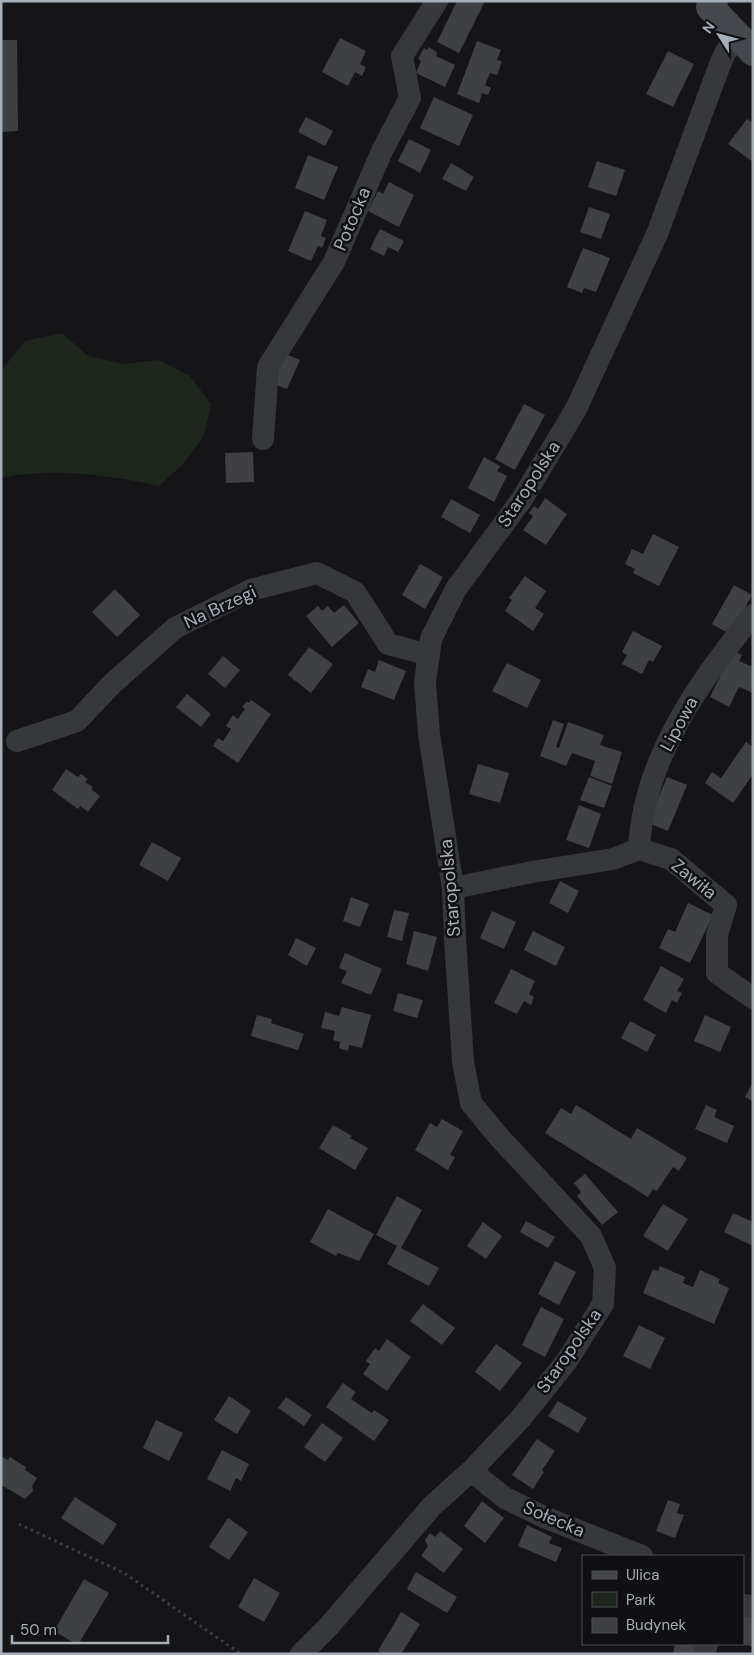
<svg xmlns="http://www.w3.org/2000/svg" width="754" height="1655" viewBox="0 0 754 1655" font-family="'DM Sans',sans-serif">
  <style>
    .green { fill: #1d251d }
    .building { fill: #3f4044 }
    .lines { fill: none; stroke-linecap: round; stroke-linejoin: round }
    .path { stroke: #3c3f43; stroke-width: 3; stroke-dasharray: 2.5 4; stroke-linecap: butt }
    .street { stroke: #36383c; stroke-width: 22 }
    .secondary { stroke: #44474c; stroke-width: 28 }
    .labels { text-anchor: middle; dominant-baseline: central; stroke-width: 5; stroke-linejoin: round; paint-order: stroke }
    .street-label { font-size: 18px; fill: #a6aeb8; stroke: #101012 }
  </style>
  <rect width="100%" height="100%" fill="#151517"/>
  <path class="green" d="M62,333L88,356L124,364L159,360L190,376L211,404L204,436L183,464L159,486C108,475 54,467 1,478V371L25,341Z"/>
  <g class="building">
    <polygon points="457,1 485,1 459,53 437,42"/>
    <polygon points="340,38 366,51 360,64 366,67 362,76 355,72 348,86 322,72"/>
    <polygon points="1,40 17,40 18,131 1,132"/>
    <polygon points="477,41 501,50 497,60 502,61 497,75 490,73 485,85 491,88 488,95 482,93 479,103 457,94"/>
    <polygon points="428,47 437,52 436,56 455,65 445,87 416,73 421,61 418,59 424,48 427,50"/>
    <polygon points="668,51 694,64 673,107 646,94"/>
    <polygon points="434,97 473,115 459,146 420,128"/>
    <polygon points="306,117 333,131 325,146 298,132"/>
    <polygon points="747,119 753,123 753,162 728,144"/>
    <polygon points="409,139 431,150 420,173 398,161"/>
    <polygon points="308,155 338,167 324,200 295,188"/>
    <polygon points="597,161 625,170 616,196 588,187"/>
    <polygon points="451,163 474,177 466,191 442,179"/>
    <polygon points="389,182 414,195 399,227 368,211 378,191 383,194"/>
    <polygon points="589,207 610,214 601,239 580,232"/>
    <polygon points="305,211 327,220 321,236 326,238 322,248 318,246 311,261 288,251"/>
    <polygon points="380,229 404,241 398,252 388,247 384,256 370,249"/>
    <polygon points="583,248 610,258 596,292 584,288 582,293 567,287"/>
    <polygon points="283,353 300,360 287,389 271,383"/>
    <polygon points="524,404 545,415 515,470 495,459"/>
    <polygon points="253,452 254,482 226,483 225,453"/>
    <polygon points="484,457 500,466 497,471 507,476 494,502 468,488"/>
    <polygon points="545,498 567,514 546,545 523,530 533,516 529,513 534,506 538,509"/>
    <polygon points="451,499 480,515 470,533 441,517"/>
    <polygon points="653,534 679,547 659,586 633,573 635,569 625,564 632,549 643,554"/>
    <polygon points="420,564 443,577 425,609 402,595"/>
    <polygon points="525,576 546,591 535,608 544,614 533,631 505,611 512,600 509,598"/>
    <polygon points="734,585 752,595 730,634 712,624"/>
    <polygon points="115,589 140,615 117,637 92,612"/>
    <polygon points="344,605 359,623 332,647 306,616 318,606 322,611 328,606 334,613"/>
    <polygon points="633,631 662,646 653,662 649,660 642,674 622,664 627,655 622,652"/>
    <polygon points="309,647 333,664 311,693 288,675"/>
    <polygon points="733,651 742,655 739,661 753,667 753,693 739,687 729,707 710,697"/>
    <polygon points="223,656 240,670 225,688 208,674"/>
    <polygon points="379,660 406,671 394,700 361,687 368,669 375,672"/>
    <polygon points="507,663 541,680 527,708 492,691"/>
    <polygon points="187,694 211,714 201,727 176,707"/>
    <polygon points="251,700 271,714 238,763 213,746 218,738 223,741 231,729 226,726 233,715 238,719 245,709 242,707 247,701 249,703"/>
    <polygon points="553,720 564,724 556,747 559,748 568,722 604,735 600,745 622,752 612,784 590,776 595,761 572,753 566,766 540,756"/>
    <polygon points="746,742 753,747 753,774 733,803 705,783 712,772 721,778"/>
    <polygon points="478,764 509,773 500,803 469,794"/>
    <polygon points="66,769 78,777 81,774 88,779 85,782 93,787 91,789 100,796 88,812 80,806 78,809 52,790"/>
    <polygon points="589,777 612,786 604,808 580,800"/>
    <polygon points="667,777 687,785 668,831 648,823"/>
    <polygon points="579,805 601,814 589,848 566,840"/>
    <polygon points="152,842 181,858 168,881 139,865"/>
    <polygon points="560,881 579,891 568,913 549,903"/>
    <polygon points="351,897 369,904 360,927 343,921"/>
    <polygon points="688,903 713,915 690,963 659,948 668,929 675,932"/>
    <polygon points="394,910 409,913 402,941 387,937"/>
    <polygon points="492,911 516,922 504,949 480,938"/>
    <polygon points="414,931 437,937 428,971 406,964"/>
    <polygon points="533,931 565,947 556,966 524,950"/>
    <polygon points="296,938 316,948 307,966 288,955"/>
    <polygon points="345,953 382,969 371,995 341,983 347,971 339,968"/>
    <polygon points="661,966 684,979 677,991 682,993 677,1003 672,1000 666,1013 643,1000"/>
    <polygon points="511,969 535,981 529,994 534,997 531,1005 524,1001 517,1014 494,1003"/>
    <polygon points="398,993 423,1000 417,1018 393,1011"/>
    <polygon points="342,1007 371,1015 362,1048 349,1045 348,1051 339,1048 340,1042 333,1040 335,1031 321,1028 325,1012 339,1016"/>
    <polygon points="257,1015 272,1019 271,1023 304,1034 298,1050 251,1036"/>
    <polygon points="705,1015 731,1027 720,1052 694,1041"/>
    <polygon points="630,1021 656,1035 647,1052 621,1038"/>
    <polygon points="753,1082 753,1101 745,1097"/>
    <polygon points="576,1105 631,1139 637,1128 687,1158 679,1171 673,1167 657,1191 653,1189 648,1197 545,1133 561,1108 571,1114"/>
    <polygon points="706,1105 717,1110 714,1117 734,1126 727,1143 695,1129"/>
    <polygon points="442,1119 463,1131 450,1155 455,1157 448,1170 415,1150 430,1123 437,1127"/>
    <polygon points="333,1125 352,1136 350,1138 368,1148 355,1170 319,1148"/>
    <polygon points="585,1174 618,1212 602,1225 577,1196 581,1192 574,1183"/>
    <polygon points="397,1196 422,1210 401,1248 439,1268 429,1286 387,1264 397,1246 376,1235"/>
    <polygon points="663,1204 688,1219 668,1251 643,1236"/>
    <polygon points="328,1209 374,1234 359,1261 338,1253 336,1256 310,1242"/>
    <polygon points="733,1213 753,1222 753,1246 724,1232"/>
    <polygon points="526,1221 555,1237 548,1248 520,1232"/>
    <polygon points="483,1222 502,1236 486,1259 467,1246"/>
    <polygon points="555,1261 576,1272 559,1305 538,1294"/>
    <polygon points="660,1266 685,1277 683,1283 693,1287 700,1270 720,1279 718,1283 729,1288 714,1324 643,1293 653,1269 658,1271"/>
    <polygon points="423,1304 455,1328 442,1345 410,1321"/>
    <polygon points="541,1307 564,1319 545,1357 522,1345"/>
    <polygon points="639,1325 665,1338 650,1369 623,1356"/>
    <polygon points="387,1339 411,1357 387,1391 363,1374 370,1364 366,1361 375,1348 379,1351"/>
    <polygon points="496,1344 522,1363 500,1391 475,1372"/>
    <polygon points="343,1383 356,1392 351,1399 372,1413 374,1410 389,1420 374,1441 326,1407"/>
    <polygon points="229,1396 251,1411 237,1434 214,1420"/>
    <polygon points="286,1397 312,1415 304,1426 278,1408"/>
    <polygon points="558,1401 587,1418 578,1433 548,1416"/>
    <polygon points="156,1420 183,1433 169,1461 143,1448"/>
    <polygon points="322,1423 343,1438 325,1462 304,1447"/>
    <polygon points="537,1439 555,1451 542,1470 544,1472 533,1489 512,1475"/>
    <polygon points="222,1450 249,1464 241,1481 236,1478 230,1491 207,1479"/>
    <polygon points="1,1456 8,1460 10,1457 26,1467 25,1470 37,1478 32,1486 33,1491 25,1499 1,1485"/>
    <polygon points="75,1497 117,1524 103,1545 61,1518"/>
    <polygon points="668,1500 680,1504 677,1513 684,1515 675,1538 656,1531"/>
    <polygon points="482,1501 504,1518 485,1543 464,1526"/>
    <polygon points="228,1518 248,1532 229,1560 209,1547"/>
    <polygon points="527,1525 552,1537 549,1543 562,1548 556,1562 518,1546"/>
    <polygon points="440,1531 463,1549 444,1573 421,1556 428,1546 425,1540 430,1533 435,1537"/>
    <polygon points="416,1572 457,1597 447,1613 407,1589"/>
    <polygon points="254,1578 280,1593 264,1622 238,1607"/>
    <polygon points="84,1579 109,1593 78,1645 54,1631"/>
    <polygon points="743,1610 753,1612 753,1646 743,1645"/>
    <polygon points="401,1612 420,1624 401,1654 382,1654 378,1651"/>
    <polygon points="675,1644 696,1644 693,1654 673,1654"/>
  </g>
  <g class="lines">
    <polyline class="path" points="19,1524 124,1573 241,1654"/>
    <g class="street">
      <polyline points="263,439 268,367 334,262 382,151 410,98 402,56 437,1"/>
      <polyline points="17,741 77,721 112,684 175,628 251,590 317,573 355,592 388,644 429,655"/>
      <path d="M639,849C643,760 699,682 753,615"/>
      <polyline points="639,849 671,859 726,905 717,935 717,973 753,998"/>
      <polyline points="453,888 532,872 613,859 639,849"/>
      <polyline points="471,1471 505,1498 544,1517 642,1556"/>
      <polyline points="743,1605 753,1606"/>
      <polyline points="301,1654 329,1626 432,1506 471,1471 521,1418 566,1362 603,1304 605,1268 591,1236 499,1137 471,1103 463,1062 455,938 453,888 429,734 425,682 431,639 456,589 522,499 576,409 657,234 719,67 725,53 736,36"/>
      <polyline points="704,1654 707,1644"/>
    </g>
    <polyline class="secondary" points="714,1 710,7 753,52"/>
  </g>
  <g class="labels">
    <g class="street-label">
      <text transform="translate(352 219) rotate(-67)">Potocka</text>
      <text transform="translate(529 484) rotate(-57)">Staropolska</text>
      <text transform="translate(220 607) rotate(-25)">Na Brzegi</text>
      <text transform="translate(679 724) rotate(-62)">Lipowa</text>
      <text transform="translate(694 879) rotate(39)">Zawiła</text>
      <text transform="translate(450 888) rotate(-95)">Staropolska</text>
      <text transform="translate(569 1351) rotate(-55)">Staropolska</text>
      <text transform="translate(554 1519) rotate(23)">Sołecka</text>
    </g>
  </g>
  <rect width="754" height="1655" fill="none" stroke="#a6aeb8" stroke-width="5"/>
  <rect x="582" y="1555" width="162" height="90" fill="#101012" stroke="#4c4f54"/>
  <rect x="592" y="1571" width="25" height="8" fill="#44474c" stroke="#4c4f54"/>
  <text x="626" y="1580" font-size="15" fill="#a6aeb8">Ulica</text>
  <rect x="592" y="1592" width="25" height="15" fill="#1d251d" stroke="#4c4f54"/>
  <text x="626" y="1605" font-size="15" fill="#a6aeb8">Park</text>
  <rect x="592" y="1618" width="25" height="15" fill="#3f4044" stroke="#4c4f54"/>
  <text x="626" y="1630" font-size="15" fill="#a6aeb8">Budynek</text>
  <g transform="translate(719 35) rotate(306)" stroke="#101012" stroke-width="4" paint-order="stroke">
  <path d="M0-4L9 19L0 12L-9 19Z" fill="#a6aeb8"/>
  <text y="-8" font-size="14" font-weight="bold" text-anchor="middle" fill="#a6aeb8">N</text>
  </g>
  <path d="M12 1635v8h156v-8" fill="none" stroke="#a6aeb8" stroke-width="2.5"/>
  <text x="20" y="1635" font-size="15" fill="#a6aeb8" stroke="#101012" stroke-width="4" paint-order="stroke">50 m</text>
</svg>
